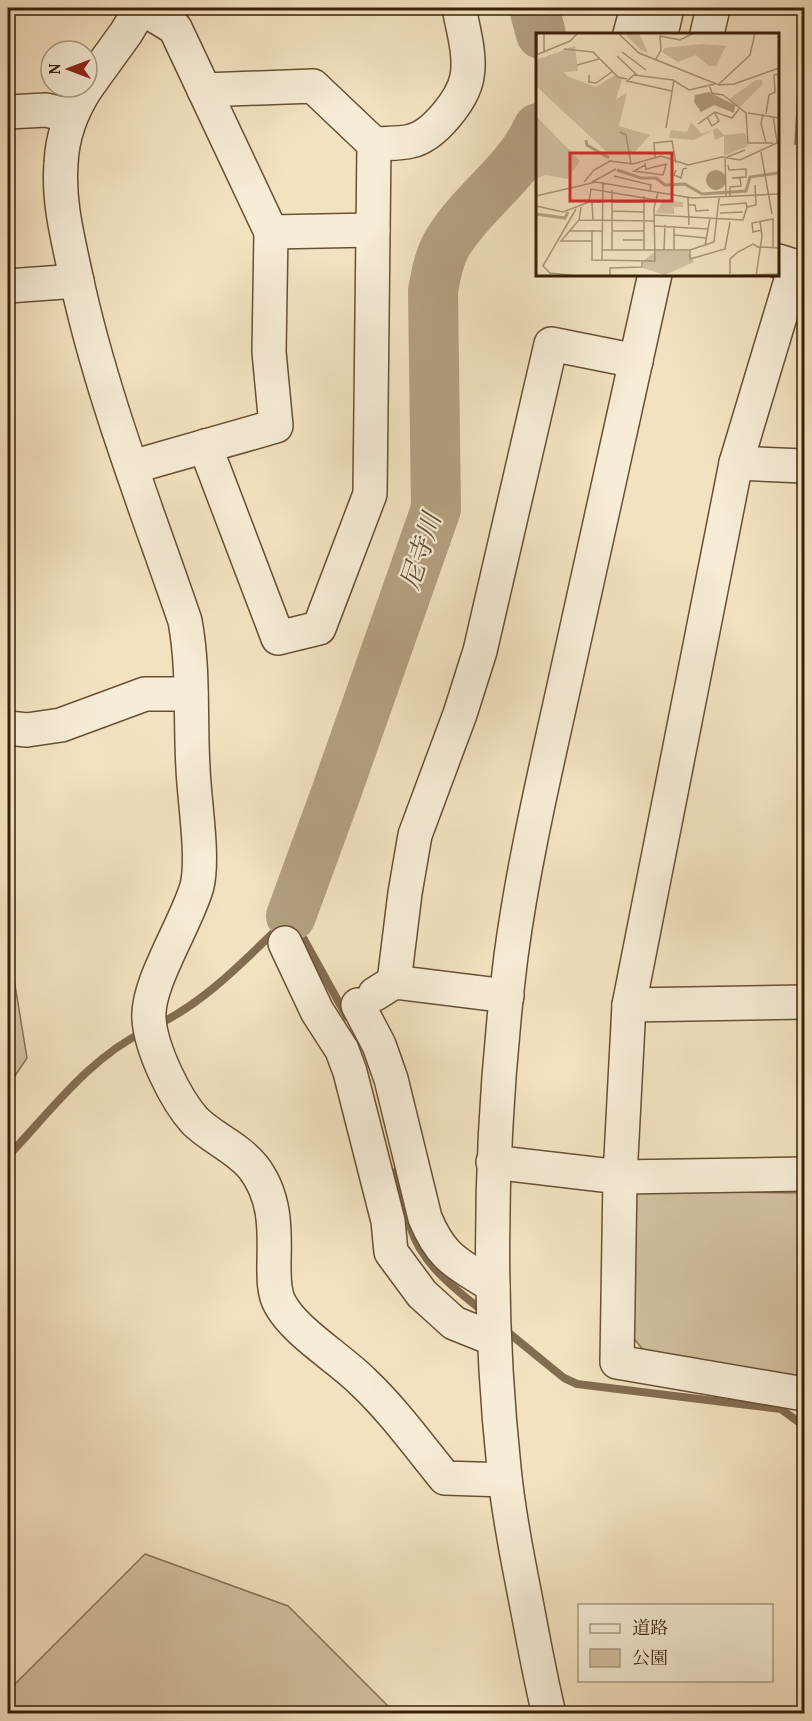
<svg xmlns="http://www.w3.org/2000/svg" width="812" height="1721" viewBox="0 0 812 1721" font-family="'Gentium Book Plus','Noto Serif JP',serif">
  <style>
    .green { fill: #d3c1a1; stroke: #867054; stroke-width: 1.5 }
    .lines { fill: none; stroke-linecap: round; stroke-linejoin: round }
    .stream { stroke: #836d50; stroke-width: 8 }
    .river { stroke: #b4a081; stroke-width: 50 }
    .minor-casing { stroke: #685035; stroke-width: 36 }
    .tertiary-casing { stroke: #685035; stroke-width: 36 }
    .minor { stroke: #f7ecd6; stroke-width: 33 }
    .tertiary { stroke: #f7ecd6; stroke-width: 33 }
    .labels { text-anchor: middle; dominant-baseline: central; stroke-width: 4.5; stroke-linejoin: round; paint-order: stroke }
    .water-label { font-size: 26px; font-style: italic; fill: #644d32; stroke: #f7ecd6 }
    .inset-river { fill: none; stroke: #b4a081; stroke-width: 3 }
    .inset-road { fill: none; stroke: #a99476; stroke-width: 1.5 }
    .view { fill: #d62828; fill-opacity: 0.15; stroke: #d62828; stroke-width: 3 }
    .inset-edge { fill: none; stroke: #392007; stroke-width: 3 }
  </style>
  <rect width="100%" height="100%" fill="#f3e2c0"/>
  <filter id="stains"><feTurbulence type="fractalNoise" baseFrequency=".00333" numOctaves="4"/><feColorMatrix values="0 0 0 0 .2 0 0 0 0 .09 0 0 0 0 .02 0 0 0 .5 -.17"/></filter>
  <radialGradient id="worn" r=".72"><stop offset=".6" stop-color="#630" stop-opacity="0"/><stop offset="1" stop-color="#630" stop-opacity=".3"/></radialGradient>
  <g class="green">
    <polygon points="803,8 804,8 804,146 795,144"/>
    <polygon points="8,942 27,1058 8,1086"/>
    <polygon points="638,1191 803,1193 804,1195 804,1366 794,1377 645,1352 631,1335 625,1204"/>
    <polygon points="145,1554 288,1606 395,1713 8,1713 8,1691"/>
  </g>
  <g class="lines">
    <g class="stream">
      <path d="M157,1025C209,1000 249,955 291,916L347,1017"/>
      <path d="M8,1156C50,1112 89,1058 145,1031"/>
      <path d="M397,1171C401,1189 404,1208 410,1226C422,1265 454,1288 485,1313"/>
      <polyline points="504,1329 564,1378 577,1384 781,1409 804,1426"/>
    </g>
    <g class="river">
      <polyline points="534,8 541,34"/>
      <path d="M291,916L336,793L436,509L433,291C436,274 439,257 448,242C473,201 518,173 538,128"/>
    </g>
    <g class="minor-casing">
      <g id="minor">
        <polyline points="630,34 637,8"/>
        <polyline points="661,34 667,8"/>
        <path d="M87,87C72,110 62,136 61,164C58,202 68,239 76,277C101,394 146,507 185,621C194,669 190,719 193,768C194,799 204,857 197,886C187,923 146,984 149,1019C151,1049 175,1099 195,1121C212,1138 238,1148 253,1167C275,1195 275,1227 274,1261C274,1274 273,1292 280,1304C295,1332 339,1358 362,1381C393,1410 418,1445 445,1478L505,1480"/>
        <polyline points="87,87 126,33 141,8"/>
        <polyline points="204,90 313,86 374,144 370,494 319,628 278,638 205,446"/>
        <polyline points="8,112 46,110 71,116"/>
        <path d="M374,144C386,143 400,144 411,141C434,136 463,99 467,77C471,55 463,29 459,8"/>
        <polyline points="271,232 373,230"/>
        <polyline points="795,267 736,463 629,1005 620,1177 804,1174"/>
        <polyline points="8,286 77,281"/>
        <polyline points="736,463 804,466"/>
        <polyline points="132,467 276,426 269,352 271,232 175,28 142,8"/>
        <polyline points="8,728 27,730 61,725 145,694 191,694"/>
        <polyline points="285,943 317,1011 342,1050 350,1072 388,1221 391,1252 422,1294 454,1323 494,1339"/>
        <polyline points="394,982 405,893 415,835 460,714 480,651 551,344 636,361"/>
        <polyline points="375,994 394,982 507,996"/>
        <path d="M358,1005L379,1045L391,1079L425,1218C442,1259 457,1263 493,1286"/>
        <polyline points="629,1005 804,1002"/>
      </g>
    </g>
    <g class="tertiary-casing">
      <g id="tertiary">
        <polyline points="707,34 713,8"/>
        <polyline points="778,261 804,269"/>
        <polyline points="493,1162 620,1177 617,1362 804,1394"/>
        <path d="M549,1714C539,1673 532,1632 524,1591C516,1551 508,1510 504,1468C486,1298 490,1126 511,956C524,859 547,764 568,668C597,537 626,406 655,274"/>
      </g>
    </g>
    <use href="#minor" class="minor"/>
    <use href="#tertiary" class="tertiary"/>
  </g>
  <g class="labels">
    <g class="water-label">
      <text transform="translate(420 551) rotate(-72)">尼寺川</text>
    </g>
  </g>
  <g transform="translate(536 33)">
    <rect width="243" height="243" fill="#f3e2c0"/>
    <path d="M88,0H103L112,20L105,17ZM166,11L190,13L180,33H173L160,22L142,29L126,19L129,15ZM39,13L42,38L28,39L31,43L60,54L79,42L86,46L80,66L91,60L83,93L114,102L98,120L73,121L0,53V27ZM220,47H226L227,51L203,75L193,66ZM0,83L44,128L31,146L10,142L0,145ZM155,89L166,101L181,95L188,102L209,100L212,113L188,123V103L179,107L177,97L158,107L133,105L135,97L151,99ZM127,167L147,169V174H138V181L120,180ZM120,218H152L158,229L129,242L107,235V228Z" fill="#d3c1a1"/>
    <path d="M173,59L199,72L198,80L178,72L165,79L158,69L159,62ZM170 147a10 10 0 1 1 20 0a10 10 0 1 1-20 0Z" fill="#b4a081"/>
    <path class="inset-river" d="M50,107L51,112L73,125M81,137L105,145H120L129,152L149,151L166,161L210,158L214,144L243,140M0,181L29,185L32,179"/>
    <path class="inset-road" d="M82,0L103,20L183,52L198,51L243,35M184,0H226M28,16L57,19L82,44L91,46M86,19L110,37M8,20V0M0,22L34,8L42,0M1,22V0M81,23L101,42M120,26L125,17L124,3L144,7L158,0M41,32L63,26M53,42V49L60,50L77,38M183,51L214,22L219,0M174,54L176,60L187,62L210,80L212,110H237M136,58L91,48L98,42L137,47L153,57L179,51M212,80L243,85M227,81L225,91L230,110M230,81L233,62L239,59L238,42L243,41M237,83L241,109M171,84L176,93L183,88L178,79M162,91L179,79L196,85L203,76M130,95L138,47M84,99L90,102L95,131M225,119L236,181M119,124L118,110L136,108L140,130M189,124L190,164M191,124L209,117M109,130L110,136L131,131M109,132L98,138L127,142L130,132M192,132L193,137L210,136V144L196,145M140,137L138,142L145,145L147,136L151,135M78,143L115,152L114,157M48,149L58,137L74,128L97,131L125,123L152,132L186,124L204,127L243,109M56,149L80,136M76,157V217M0,163L60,149L156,165L243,161M194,164V154L205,153L204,145M152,165L153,192M53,169L55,156L120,167M56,169L57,187M76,169H108M152,172H159L160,178L173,177M184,172L210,170L211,174M0,173L27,179L53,169H66M45,174L43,187L25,208H56M40,176L7,233L14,240L40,243M76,178L108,179M184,180L207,179M119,182L207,187L211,174L220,172L219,152M43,187L118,188M118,193L172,196M56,197V227L119,228L118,175L122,159M226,197L217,199L216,190L237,186V216M33,198H67M77,198H108M139,202L170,205M87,207H108M169,213L174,185M224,214L243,215M66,217H154L178,209L183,165M108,217V163M128,217L129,192M138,217V193M154,217V226L189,216L194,189M66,227L67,149M194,241V226L202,219L217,211L224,215M74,243V235L106,234V227M184,243L243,241M220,243L226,203L224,188"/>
    <path class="view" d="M34,120H136V168H34Z"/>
    <rect width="243" height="243" class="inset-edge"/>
  </g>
  <rect width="812" height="1721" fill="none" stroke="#f3e2c0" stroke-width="30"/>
  <rect x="9" y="9" width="794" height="1703" fill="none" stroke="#392007" stroke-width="3"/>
  <rect x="15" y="15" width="782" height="1691" fill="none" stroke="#392007" stroke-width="1.5"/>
  <rect x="578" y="1604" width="195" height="78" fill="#f7ecd6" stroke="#ab9a83" stroke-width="1.5"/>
  <rect x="590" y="1624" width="30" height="9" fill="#f7ecd6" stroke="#ab9a83" stroke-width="1.5"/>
  <text x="632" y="1634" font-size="18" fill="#392007">道路</text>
  <rect x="590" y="1649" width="30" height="18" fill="#d3c1a1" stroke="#ab9a83" stroke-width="1.5"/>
  <text x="632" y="1664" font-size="18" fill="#392007">公園</text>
  <g transform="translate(69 69) rotate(270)"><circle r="28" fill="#f7ecd6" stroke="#ab9a83" stroke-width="1.5"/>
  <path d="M0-4.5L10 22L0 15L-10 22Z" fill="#8f2418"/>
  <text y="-9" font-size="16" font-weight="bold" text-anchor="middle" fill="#392007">N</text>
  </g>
  <rect width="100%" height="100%" filter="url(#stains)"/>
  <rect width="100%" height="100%" fill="url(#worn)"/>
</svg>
